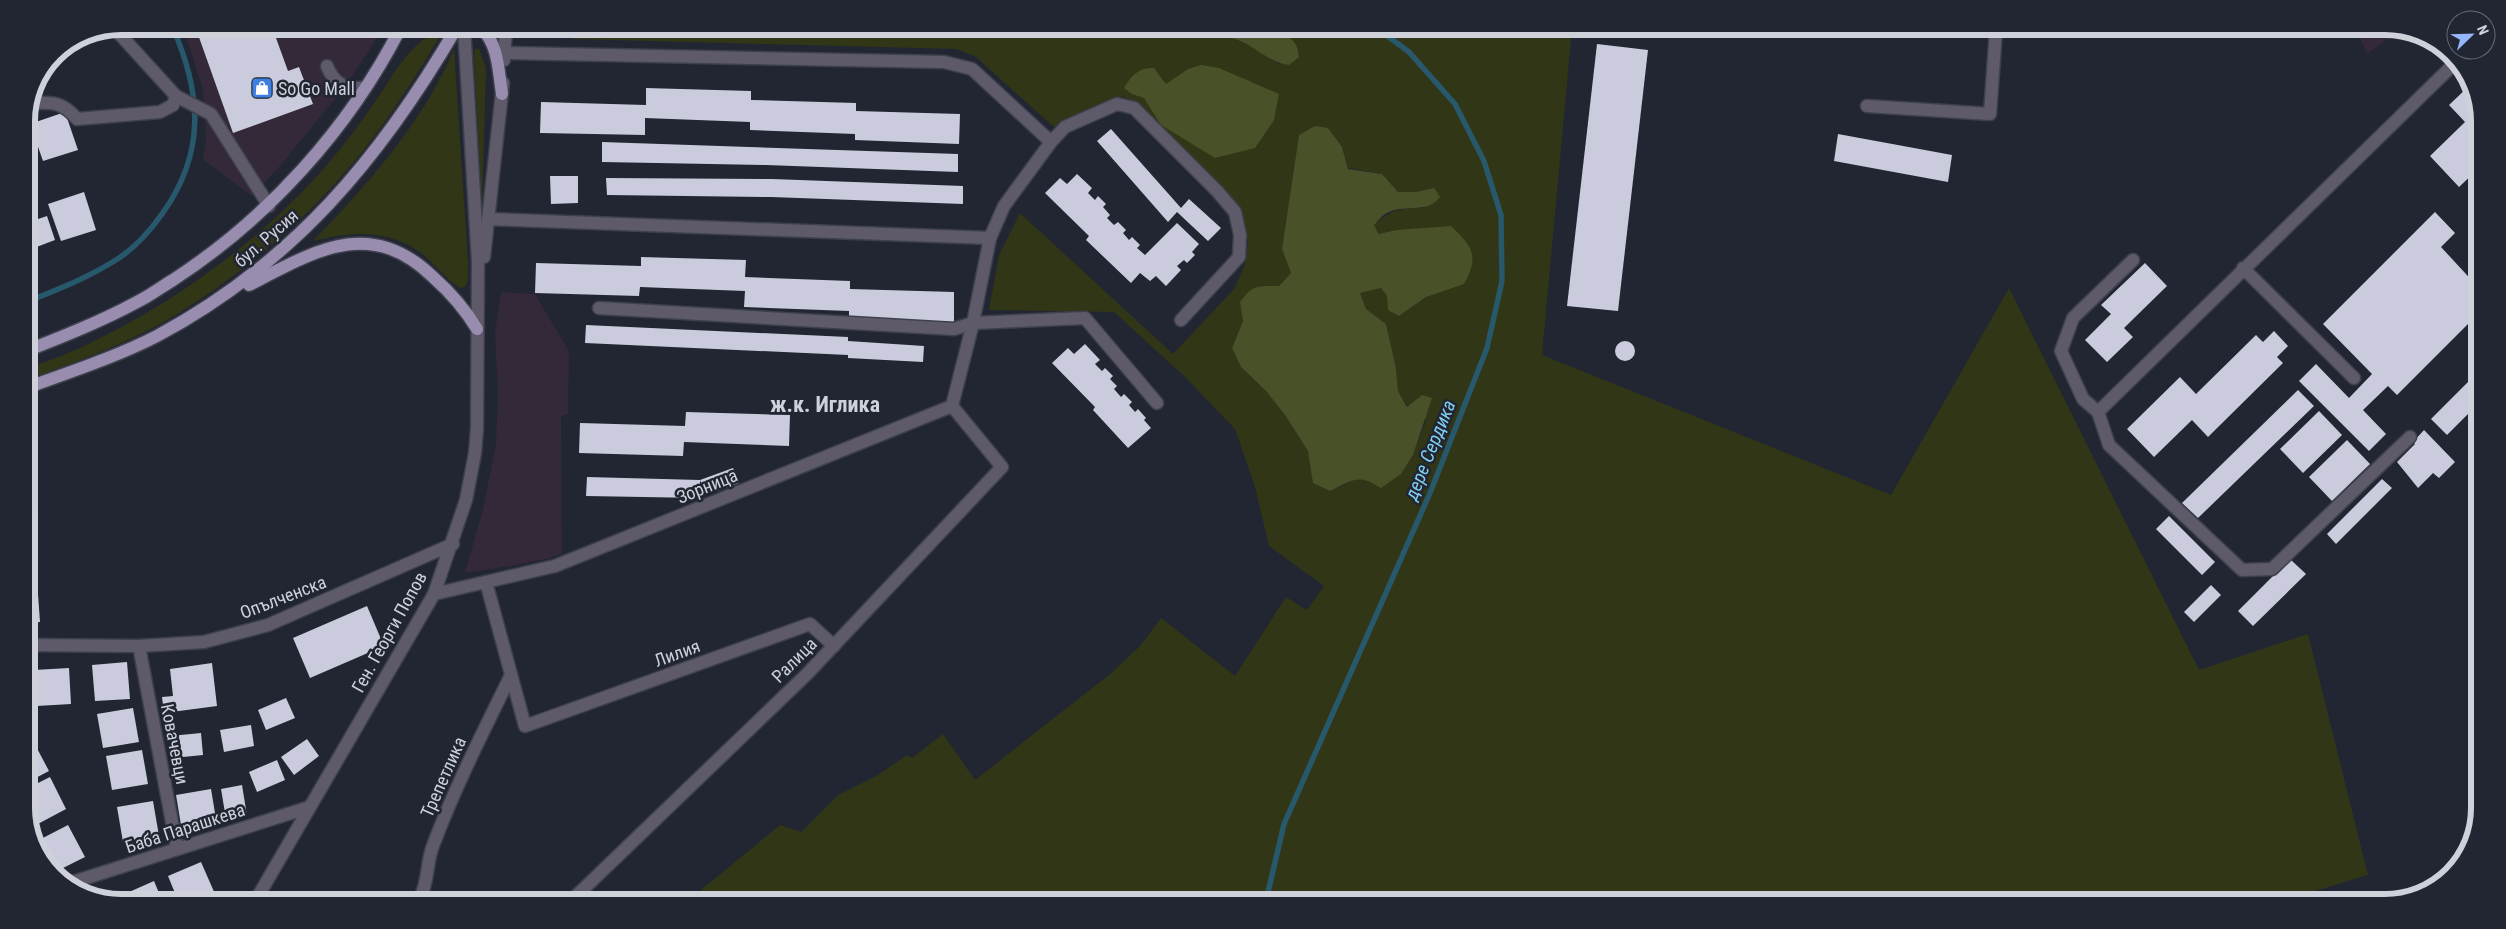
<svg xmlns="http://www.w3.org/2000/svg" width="2506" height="929" viewBox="0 0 2506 929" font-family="'Roboto Condensed',sans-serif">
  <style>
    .commercial { fill: #332938 }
    .green { fill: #313616; fill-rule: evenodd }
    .forest { fill: #495129 }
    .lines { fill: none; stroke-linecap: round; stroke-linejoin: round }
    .stream { stroke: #28586b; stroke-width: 5.5 }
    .building { fill: #caccdd }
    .minor-casing { stroke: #3d414d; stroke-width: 15 }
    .major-casing { stroke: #3d414d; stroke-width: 15 }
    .minor { stroke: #5f5a6a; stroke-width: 12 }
    .major { stroke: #988daf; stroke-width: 12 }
    .labels { text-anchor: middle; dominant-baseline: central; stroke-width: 5; stroke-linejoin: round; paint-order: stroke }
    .poi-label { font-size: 18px; fill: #ced1d9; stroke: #212632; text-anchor: start }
    .street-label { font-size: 18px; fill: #ced1d9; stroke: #212632 }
    .water-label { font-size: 19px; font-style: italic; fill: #80cff0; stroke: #212632 }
    .district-label { font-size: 22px; font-weight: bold; fill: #ced1d9; stroke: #212632 }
    .rim { fill: none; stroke: #ced1d9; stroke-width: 6 }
  </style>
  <rect width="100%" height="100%" fill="#212632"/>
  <g class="commercial">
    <polygon points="183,26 384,27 344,88 279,167 252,196 203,160 206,139 203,90"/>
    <polygon points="2357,31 2399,31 2367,54"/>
    <polygon points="501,292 535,294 569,351 568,414 561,416 562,553 551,558 510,566 465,573 483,509 496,444 498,394 495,332"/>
  </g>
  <g class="green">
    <path d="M572,27L1197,29C1209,36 1226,35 1239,41C1255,47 1266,58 1280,64L1281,34L1267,29H1572L1542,355L1891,495L2009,288L2199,670L2308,634L2368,875L2275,903L690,899L780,825L801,832L838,795L878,775L907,755L912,758L943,734L975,780L1110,674L1140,646L1161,618L1235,676L1286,597L1307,610L1324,586L1269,546L1255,487L1235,429L1185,377L1114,312L989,310L999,255L1020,213L1173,354L1234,289L1245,264L1248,241L1239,210L1205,171L1132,101L1124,97H1116L1054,127L976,57L957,49L573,39ZM1154,68L1166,84L1176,78L1232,152L1215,158L1153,110L1144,97ZM1299,135L1342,147L1348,168L1382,174L1398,192H1416L1434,188L1422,208C1399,208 1390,210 1374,225L1380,234L1396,230L1440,291L1426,297L1399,316L1389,310L1387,296L1381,288L1360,293L1366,309L1386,324L1396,368L1398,391L1408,407L1426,420L1413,455L1401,474L1358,478L1330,491L1311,466L1308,451L1285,415L1266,391L1241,367L1232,348L1243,321L1261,286H1279L1291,273L1282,249Z"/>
    <path d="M443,31C429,54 415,78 399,101C343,187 266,259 179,313C132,342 78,361 26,380V369C50,360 74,352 96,340C177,301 258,241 319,174C341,150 360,123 379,96C392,77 404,54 423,40C429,36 437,34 443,31Z"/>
    <path d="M454,49L468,262V280L465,287L460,288C447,280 437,267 426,257C392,228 353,231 313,241C367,185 424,122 454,49Z"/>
    <polygon points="475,49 479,49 486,68 482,208 474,56"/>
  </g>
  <g class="forest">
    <path d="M1197,29C1220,29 1284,21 1296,45C1298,49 1298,53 1299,57L1289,65C1270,63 1257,48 1240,41C1226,35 1210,36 1197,29Z"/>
    <path d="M1201,65L1219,68L1279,94L1274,120L1255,148L1215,158L1161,125L1144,98L1132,94L1124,88C1132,75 1138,68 1154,68L1166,84L1188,69Z"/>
    <path d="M1315,126L1328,128L1342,147L1348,169L1382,174L1398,192H1416L1434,188L1440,197C1427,214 1406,204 1389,212C1383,214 1378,221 1374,225L1379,234L1396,230L1451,226C1472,246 1480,256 1464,284L1426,297L1399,316L1388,310L1387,296L1381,288L1360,293L1366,309L1386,324L1396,368L1398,391L1407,407L1422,395L1432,398L1413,455L1401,474L1381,488C1358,473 1353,480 1330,491L1313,483L1308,451L1285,415L1266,391L1241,367L1232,348L1243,321L1240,302C1253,284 1258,286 1279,286L1291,273L1282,249L1299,135Z"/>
  </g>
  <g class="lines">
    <g class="stream">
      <path d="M26,302C59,289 90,277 119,258C137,246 150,231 162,214C206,153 202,93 172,26"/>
      <polyline points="1268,900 1268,892 1284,824 1430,493 1487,348 1502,281 1501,215 1484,161 1455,104 1409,52 1378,29"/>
    </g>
  </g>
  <g class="building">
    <polygon points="195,26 272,27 288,71 299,67 313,104 233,133"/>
    <polygon points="1597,44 1648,50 1618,311 1567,306"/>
    <polygon points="2469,86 2480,114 2479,168 2459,187 2430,156 2465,122 2449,105"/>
    <polygon points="646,88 751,91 751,100 856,103 856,111 960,114 959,144 855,140 855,134 750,130 750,122 645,118 645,135 540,133 541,102 646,105"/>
    <polygon points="65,112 78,150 43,161 30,124"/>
    <polygon points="1111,129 1181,208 1189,199 1221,228 1208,241 1177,212 1168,222 1097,141"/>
    <polygon points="1838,134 1952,155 1948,182 1834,161"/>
    <polygon points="602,142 958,154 958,172 766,165 602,162"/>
    <polygon points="1077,174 1092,188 1088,193 1095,200 1098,196 1106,204 1103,207 1110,215 1107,218 1114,225 1118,222 1126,230 1123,233 1129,240 1132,237 1140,245 1137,248 1145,255 1177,223 1199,244 1192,252 1195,255 1187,263 1184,260 1177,266 1181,270 1166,286 1156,276 1150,281 1140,273 1131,283 1086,240 1089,236 1045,193 1060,178 1067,184"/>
    <polygon points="550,176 578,176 578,203 551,204"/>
    <polygon points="606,178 772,179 963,186 963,204 771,197 607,195"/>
    <polygon points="84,192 96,230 61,241 48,204"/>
    <polygon points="2435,212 2455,233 2441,247 2478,287 2478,314 2397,395 2388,386 2363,410 2386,434 2369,451 2299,381 2316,364 2349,398 2372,374 2323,324"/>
    <polygon points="47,216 55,240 26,251 26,223"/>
    <polygon points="641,257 746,260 745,277 850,281 850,289 954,292 954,322 849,319 849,311 744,307 745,291 640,287 639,296 535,293 536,263 641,266"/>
    <polygon points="2145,263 2167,286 2124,328 2133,337 2107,362 2085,340 2111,314 2101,305"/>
    <polygon points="586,325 848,337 848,341 924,346 923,362 848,358 848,355 585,343"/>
    <polygon points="2274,331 2288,346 2277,357 2283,363 2208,437 2192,420 2154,457 2127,429 2180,377 2196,394 2256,335 2263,342"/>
    <circle cx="1625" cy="351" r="10"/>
    <polygon points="1085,344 1100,360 1095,364 1102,371 1105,368 1113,376 1110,379 1117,386 1114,389 1121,397 1124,394 1132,402 1129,405 1135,412 1138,409 1146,418 1144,420 1151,428 1128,448 1093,410 1095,407 1052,363 1068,348 1074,354"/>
    <polygon points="2478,372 2478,404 2447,435 2431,419"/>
    <polygon points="2298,390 2314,406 2198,518 2182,503"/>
    <polygon points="2319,411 2342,435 2303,473 2280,449"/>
    <polygon points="686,412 790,415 789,446 684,442 683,456 579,453 580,423 685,426"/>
    <polygon points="2424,430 2455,462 2439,478 2433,473 2418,488 2397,462 2415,444 2413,442"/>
    <polygon points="2347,440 2370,464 2332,501 2309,477"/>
    <polygon points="733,468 739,483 706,495 700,480"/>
    <polygon points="587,477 700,480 700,498 586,496"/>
    <polygon points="2382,479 2392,488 2336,544 2327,534"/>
    <polygon points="2169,516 2215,562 2202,575 2156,529"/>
    <polygon points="2290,559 2306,574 2253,626 2238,611"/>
    <polygon points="36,566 40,622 26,623 26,567"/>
    <polygon points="2211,585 2221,595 2194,622 2184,612"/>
    <polygon points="367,606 384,646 310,678 293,638"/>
    <polygon points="127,662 130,699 95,701 92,665"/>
    <polygon points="212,663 217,706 164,713 162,697 173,696 170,669"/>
    <polygon points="69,668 71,704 37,706 34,670"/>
    <polygon points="286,698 295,718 266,730 258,710"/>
    <polygon points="133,708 139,742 103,748 97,714"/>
    <polygon points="251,725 254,746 224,752 220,730"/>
    <polygon points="201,733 203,755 173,758 170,736"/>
    <polygon points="32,739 49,771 26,783 26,742"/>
    <polygon points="307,739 319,756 294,775 281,757"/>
    <polygon points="142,750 148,784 112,790 106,756"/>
    <polygon points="277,760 285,780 257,792 249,772"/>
    <polygon points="50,777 66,809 36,825 26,808 26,789"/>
    <polygon points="242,785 247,816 226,819 221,789"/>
    <polygon points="211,789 217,825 182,831 176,795"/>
    <polygon points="153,801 159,836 123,842 117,807"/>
    <polygon points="68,825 85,857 55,872 37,841"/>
    <polygon points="201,862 215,894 205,898 177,898 168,876"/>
    <polygon points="154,881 161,898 121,898 120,896"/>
  </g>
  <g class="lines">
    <g class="minor-casing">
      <g id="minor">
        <polyline points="114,28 176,96 211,114 269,206"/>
        <polyline points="504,53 944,62 972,69 1051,142"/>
        <polyline points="504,60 506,27"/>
        <path d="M327,66C334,84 345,89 364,88"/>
        <path d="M32,103C52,102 63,102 77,119L160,112L173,105L176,96"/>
        <polyline points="1867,106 1990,114 1996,30"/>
        <polyline points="488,219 990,238"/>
        <polyline points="484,257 503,83"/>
        <polyline points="2243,268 2354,378"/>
        <polyline points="599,308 954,329 973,323 1085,318 1157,403"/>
        <polyline points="952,406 973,323 990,238 1004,206 1051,142 1065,127 1117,104 1134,108 1217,191 1235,212 1240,235 1239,257 1181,320"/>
        <polyline points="2098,412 2083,399 2061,351 2073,318 2133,260"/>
        <polyline points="2410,437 2272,569 2242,570 2109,445 2098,412 2457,61"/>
        <polyline points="486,582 525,726 810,624 834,646"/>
        <polyline points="434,594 555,566 952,406 1002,467 807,674 573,899"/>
        <polyline points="26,645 139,646 204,642 268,625 453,544"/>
        <polyline points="139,646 177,849"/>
        <polyline points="70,883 310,807"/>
        <polyline points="257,898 434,594 466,500 475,453 477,429 478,261 464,27"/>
        <path d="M420,898C429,881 426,861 434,843C456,785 484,730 511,675"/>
      </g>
    </g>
    <g class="major-casing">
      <g id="major">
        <path d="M481,27C499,46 498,69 502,94"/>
        <path d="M249,285C315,251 370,216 433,277C451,293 465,309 477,329"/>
        <path d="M26,351C64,336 102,321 137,302C150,296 161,287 173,280C268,218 349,129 401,27"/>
        <path d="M26,388C70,372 116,357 157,336C293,263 380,159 457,27"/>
      </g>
    </g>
    <use href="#minor" class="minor"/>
    <use href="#major" class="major"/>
  </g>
  <defs>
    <g id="shop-square" transform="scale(1.125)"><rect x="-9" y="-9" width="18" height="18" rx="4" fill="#3f7fe0" stroke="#212632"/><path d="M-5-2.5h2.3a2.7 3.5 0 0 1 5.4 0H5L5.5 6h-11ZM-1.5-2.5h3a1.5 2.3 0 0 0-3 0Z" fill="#fff"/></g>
  </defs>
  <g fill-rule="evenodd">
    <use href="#shop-square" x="262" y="88"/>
  </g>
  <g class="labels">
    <g class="poi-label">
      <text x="278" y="88">So Go Mall</text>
    </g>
    <g class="street-label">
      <text transform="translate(266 238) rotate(-41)">бул. Русия</text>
      <text transform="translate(707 486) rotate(-22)">Зорница</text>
      <text transform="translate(283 597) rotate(-21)">Опълченска</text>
      <text transform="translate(389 632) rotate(-61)">Ген. Георги Попов</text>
      <text transform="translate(677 653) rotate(-20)">Лилия</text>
      <text transform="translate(794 660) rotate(-45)">Ралица</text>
      <text transform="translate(175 744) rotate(79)">Ковачевци</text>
      <text transform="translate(443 777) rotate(-66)">Трепетлика</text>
      <text transform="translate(185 828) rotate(-18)">Баба Парашкева</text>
    </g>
    <g class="water-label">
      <text transform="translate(1430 450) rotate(-68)">дере Сердика</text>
    </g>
    <g class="district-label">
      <text x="825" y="404">ж.к. Иглика</text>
    </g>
  </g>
  <path d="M0 0H2506V929H0ZM121 35H2385A86 86 0 0 1 2471 121V808A86 86 0 0 1 2385 894H121A86 86 0 0 1 35 808V121A86 86 0 0 1 121 35Z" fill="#212632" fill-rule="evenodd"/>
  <path class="rim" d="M121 35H2385A86 86 0 0 1 2471 121V808A86 86 0 0 1 2385 894H121A86 86 0 0 1 35 808V121A86 86 0 0 1 121 35Z"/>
  <g transform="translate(2471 35) rotate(67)"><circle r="24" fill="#212632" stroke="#666a75"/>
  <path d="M0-4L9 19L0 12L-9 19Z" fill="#95b6fd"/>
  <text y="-8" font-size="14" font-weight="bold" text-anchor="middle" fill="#ced1d9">N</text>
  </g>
</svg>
